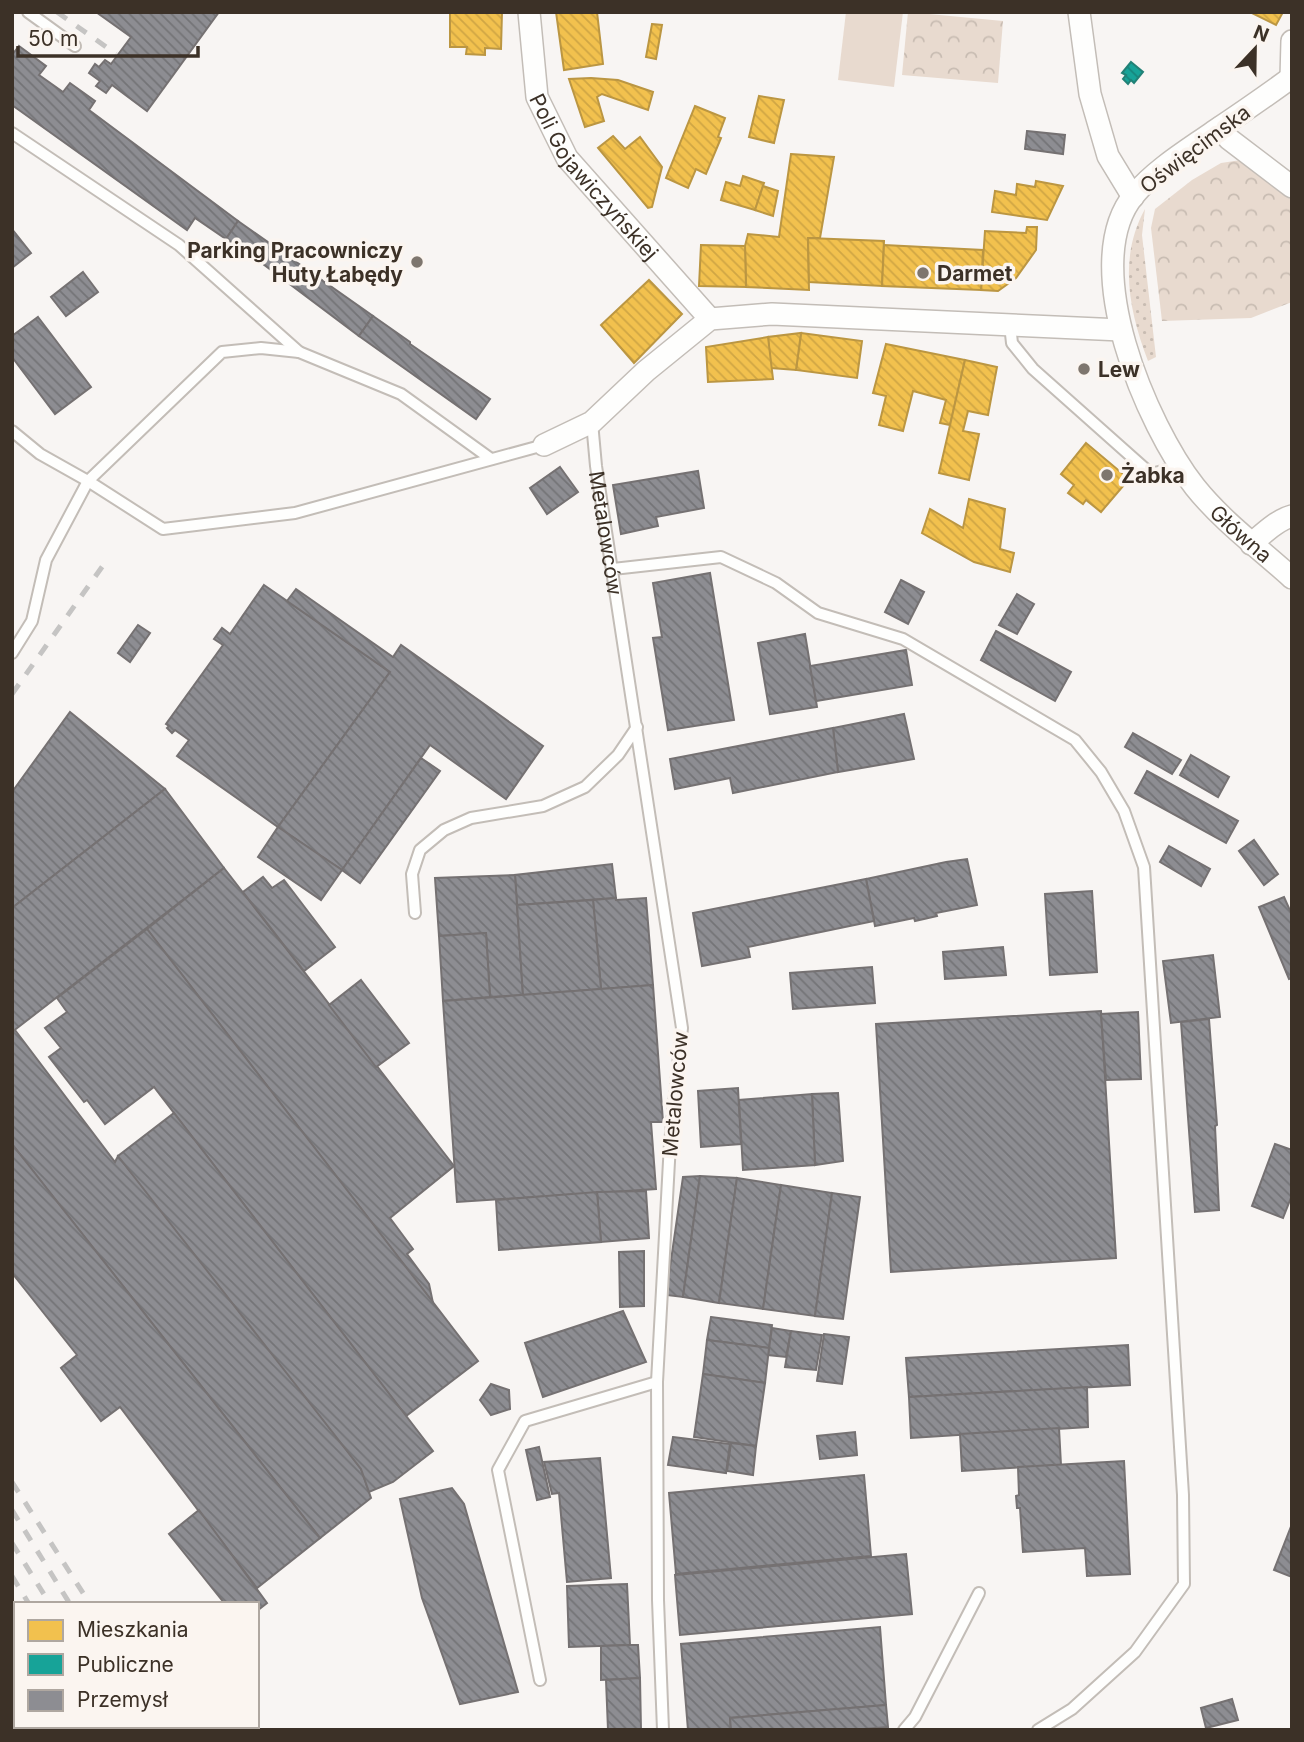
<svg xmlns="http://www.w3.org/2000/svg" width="1304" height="1742" viewBox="0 0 1304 1742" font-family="Inter,sans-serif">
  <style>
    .grass { fill: url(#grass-dots) }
    .forest { fill: url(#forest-crowns) }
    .garden { fill: #e8dacf }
    .homes { fill: url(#homes-back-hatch); stroke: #bb9642; stroke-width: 2 }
    .public { fill: url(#public-back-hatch); stroke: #228176; stroke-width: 2 }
    .industry { fill: url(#industry-back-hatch); stroke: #757172; stroke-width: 2 }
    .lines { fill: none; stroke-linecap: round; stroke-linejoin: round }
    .lane-casing { stroke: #c3bdb7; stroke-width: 14 }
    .street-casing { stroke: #c3bdb7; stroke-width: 24 }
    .lane { stroke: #fefefd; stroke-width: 10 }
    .street { stroke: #fefefd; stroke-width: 21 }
    .rail { stroke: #c5c4c3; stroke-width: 5; stroke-dasharray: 12 12; stroke-linecap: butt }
    .poi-dot { fill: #7e766e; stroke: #fbf5f0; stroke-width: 2.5 }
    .labels { text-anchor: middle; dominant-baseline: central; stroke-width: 7; stroke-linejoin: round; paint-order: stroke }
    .street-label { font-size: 21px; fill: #3c3127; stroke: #fbf5f0 }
    .poi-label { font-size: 21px; font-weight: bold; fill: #3c3127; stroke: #fbf5f0; text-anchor: start }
  </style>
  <defs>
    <pattern id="grass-dots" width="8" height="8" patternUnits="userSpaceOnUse" patternTransform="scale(1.75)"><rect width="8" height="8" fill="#e8dacf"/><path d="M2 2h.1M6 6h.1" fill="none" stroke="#c8bcb2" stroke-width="1.8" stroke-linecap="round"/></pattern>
    <pattern id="forest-crowns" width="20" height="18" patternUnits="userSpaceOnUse" patternTransform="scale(1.75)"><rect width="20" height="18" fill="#e8dacf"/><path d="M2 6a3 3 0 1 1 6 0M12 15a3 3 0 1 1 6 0" fill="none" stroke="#c8bcb2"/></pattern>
    <pattern id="homes-back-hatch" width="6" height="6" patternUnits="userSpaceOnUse" patternTransform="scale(1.75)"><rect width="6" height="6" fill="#f2c14e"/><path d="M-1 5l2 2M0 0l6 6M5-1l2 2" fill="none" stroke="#d0a644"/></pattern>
    <pattern id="public-back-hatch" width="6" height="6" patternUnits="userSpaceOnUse" patternTransform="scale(1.75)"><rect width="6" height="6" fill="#17a398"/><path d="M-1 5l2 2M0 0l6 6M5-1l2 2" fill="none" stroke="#16857c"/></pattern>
    <pattern id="industry-back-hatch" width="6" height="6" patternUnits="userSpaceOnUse" patternTransform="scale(1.75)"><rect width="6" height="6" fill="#8d8d92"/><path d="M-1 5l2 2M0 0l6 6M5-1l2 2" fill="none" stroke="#747477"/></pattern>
  </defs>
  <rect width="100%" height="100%" fill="#f8f5f3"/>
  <path class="grass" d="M1145,209L1142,235L1156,357L1148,361C1129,311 1118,258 1145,209Z"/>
  <g class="forest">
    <polygon points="908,12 1003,21 998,83 902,75"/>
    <polygon points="1241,160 1292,200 1292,302 1251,318 1162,321 1151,228 1155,209 1192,180 1221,163"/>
  </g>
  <polygon class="garden" points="846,12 903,12 894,87 838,80"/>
  <g class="homes">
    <polygon points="450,12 502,12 501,49 485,48 485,55 466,54 467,47 450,47"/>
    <polygon points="556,12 597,12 603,64 564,70"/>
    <polygon points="1250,12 1283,12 1276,25"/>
    <polygon points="652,24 662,25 656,59 646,57"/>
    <polygon points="591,78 618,80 653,92 648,110 602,94 597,97 604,121 585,127 569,79"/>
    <polygon points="759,96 784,100 774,143 749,137"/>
    <polygon points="695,106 725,118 718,137 721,138 706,174 696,169 688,188 666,178"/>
    <polygon points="613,136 625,149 640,137 662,167 652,207 648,208 598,148"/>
    <polygon points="791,154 834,157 820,238 808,238 809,290 746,287 745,246 748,234 779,237"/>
    <polygon points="743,176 764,183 755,210 721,200 726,182 740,186"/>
    <polygon points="1036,181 1063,186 1047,220 992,212 995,191 1016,195 1017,184 1035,187"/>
    <polygon points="763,186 778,191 773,216 755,210"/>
    <polygon points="1027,227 1037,227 1036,250 1016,278 998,291 981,290 985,231 1026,233"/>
    <polygon points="808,238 884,241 882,286 809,282"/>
    <polygon points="701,245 745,246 746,287 699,286"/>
    <polygon points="884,245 983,250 981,290 882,286"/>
    <polygon points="649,280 682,314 634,363 601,325"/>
    <polygon points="801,333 862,341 857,378 796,370"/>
    <polygon points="801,333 796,370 771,368 768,337"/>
    <polygon points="768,337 773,379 708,382 706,347"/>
    <polygon points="886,344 965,360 950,425 940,423 946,400 913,391 903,431 879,425 886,396 873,393"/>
    <polygon points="965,360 997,367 988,415 968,411 963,431 979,434 969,480 939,473"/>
    <polygon points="1086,443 1129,479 1101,512 1086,500 1083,504 1068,493 1074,485 1061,474"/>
    <polygon points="969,499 1005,509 1000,549 1014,553 1010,572 974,562 922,533 930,509 963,528"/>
  </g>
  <polygon class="public" points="1131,62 1143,72 1134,83 1131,80 1128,84 1123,79 1126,75 1122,73"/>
  <g class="industry">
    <polygon points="96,12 219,12 147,111 112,85 106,93 96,86 100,81 89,73 95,64 99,67 105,60 111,64 131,37"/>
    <polygon points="19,46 46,66 39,75 63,92 70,83 95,101 89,110 238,221 226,239 195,218 187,230 12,105 12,55"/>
    <polygon points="1027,131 1065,135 1063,154 1025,149"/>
    <polygon points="238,221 373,316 359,336 243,249 242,251 226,239"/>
    <polygon points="12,229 31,253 12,268"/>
    <polygon points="83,272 98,292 66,316 51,297"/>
    <polygon points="373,316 410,342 410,344 490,399 476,419 359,336"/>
    <polygon points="38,317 91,387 55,414 12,357 12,336"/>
    <polygon points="560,467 578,492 547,514 530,488"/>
    <polygon points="698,471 704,508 656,517 658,526 621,534 613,485"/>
    <polygon points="710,573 734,720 668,730 653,638 662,637 653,583"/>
    <polygon points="901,580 924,592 908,624 885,612"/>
    <polygon points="264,585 390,672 278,827 177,756 189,740 175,730 172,733 167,728 169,726 166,724 223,645 214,639 222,628 230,634"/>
    <polygon points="296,589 393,657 401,645 543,746 506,799 430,745 342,870 278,827 390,672 287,601"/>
    <polygon points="1017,594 1034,604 1017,634 999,625"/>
    <polygon points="138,625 150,633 130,662 118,653"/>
    <polygon points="996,631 1071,672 1055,701 981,660"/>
    <polygon points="805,634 817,707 770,714 758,643"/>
    <polygon points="906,650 912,685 816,701 810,666"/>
    <polygon points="70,712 165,789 12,908 12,792"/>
    <polygon points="904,714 914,759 838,772 833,728"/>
    <polygon points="833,728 838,772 733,793 730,778 675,789 670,759"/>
    <polygon points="1133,733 1181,760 1172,774 1125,747"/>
    <polygon points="1191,755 1229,777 1218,797 1180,775"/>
    <polygon points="421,758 440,771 360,883 342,870"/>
    <polygon points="1147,771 1238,821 1226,843 1135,793"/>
    <polygon points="165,789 224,868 12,1032 12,908"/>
    <polygon points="278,827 342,870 321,900 258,857"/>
    <polygon points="1254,840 1278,874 1264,885 1239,851"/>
    <polygon points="1169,846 1210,869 1201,886 1160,862"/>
    <polygon points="967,859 977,905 936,913 937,916 915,921 914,918 875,926 866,879 946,862"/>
    <polygon points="612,864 616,898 517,905 515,875"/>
    <polygon points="224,868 454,1166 390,1218 413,1249 407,1254 429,1284 433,1303 147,929"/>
    <polygon points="515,875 523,995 490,997 486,933 439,936 435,878"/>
    <polygon points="263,877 272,888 284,880 335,947 304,971 243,892"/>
    <polygon points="866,879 874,921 748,947 750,957 702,966 693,913"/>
    <polygon points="1092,891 1097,972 1050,975 1045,894"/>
    <polygon points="1284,897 1292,915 1292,978 1289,979 1259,907"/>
    <polygon points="616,898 616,900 646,898 653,985 601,989 593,900"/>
    <polygon points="593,900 601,989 523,995 517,905"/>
    <polygon points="147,929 478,1361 406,1416 154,1087 105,1124 87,1100 84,1102 49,1057 61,1048 45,1028 67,1012 57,998"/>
    <polygon points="486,933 490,997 443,1001 439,936"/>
    <polygon points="1003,947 1006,975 945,979 943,952"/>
    <polygon points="1213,955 1220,1017 1171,1023 1163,961"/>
    <polygon points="872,967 875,1003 793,1009 790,973"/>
    <polygon points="361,980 409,1043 376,1067 329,1005"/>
    <polygon points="653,985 663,1122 651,1122 656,1189 457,1202 443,1001"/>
    <polygon points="1101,1011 1116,1258 891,1272 876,1024"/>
    <polygon points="1138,1012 1141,1079 1106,1080 1101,1014"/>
    <polygon points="1209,1019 1217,1125 1215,1126 1219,1210 1195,1212 1181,1022"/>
    <polygon points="15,1030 115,1162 118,1156 134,1176 136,1175 361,1469 371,1498 320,1538 12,1144 12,1032"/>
    <polygon points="738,1088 741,1144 701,1147 698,1091"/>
    <polygon points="838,1093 843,1161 815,1165 812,1094"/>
    <polygon points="812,1094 815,1165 743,1170 739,1100"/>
    <polygon points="174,1113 433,1451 393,1482 369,1492 361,1469 118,1156"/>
    <polygon points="12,1144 320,1538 257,1588 120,1407 101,1421 61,1368 77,1355 12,1273"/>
    <polygon points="1275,1144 1292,1150 1292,1195 1283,1218 1252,1206"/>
    <polygon points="700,1176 683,1297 666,1295 683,1177"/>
    <polygon points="700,1176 737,1178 719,1303 683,1297"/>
    <polygon points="737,1178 781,1185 763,1309 719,1303"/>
    <polygon points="781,1185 832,1193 815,1316 763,1309"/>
    <polygon points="646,1191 649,1238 601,1242 597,1192"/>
    <polygon points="597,1192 601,1242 499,1250 496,1200"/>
    <polygon points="832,1193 860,1197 843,1319 815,1316"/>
    <polygon points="644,1251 644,1306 620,1307 619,1252"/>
    <polygon points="623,1311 646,1362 543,1397 525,1343"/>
    <polygon points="711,1317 772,1325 769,1348 707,1340"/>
    <polygon points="772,1328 791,1331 786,1357 768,1355"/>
    <polygon points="791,1331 822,1335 816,1370 785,1367"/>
    <polygon points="824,1334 849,1337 842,1384 817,1381"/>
    <polygon points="707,1340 769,1348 765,1383 703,1374"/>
    <polygon points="1128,1345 1130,1385 909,1397 906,1358"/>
    <polygon points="703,1374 765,1383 756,1446 694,1437"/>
    <polygon points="491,1384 509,1390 510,1409 491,1415 480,1400"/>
    <polygon points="1087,1387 1088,1427 911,1438 909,1397"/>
    <polygon points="1059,1428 1061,1465 962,1471 960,1434"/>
    <polygon points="855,1432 857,1455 820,1459 817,1436"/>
    <polygon points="673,1437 730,1444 726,1473 668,1465"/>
    <polygon points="731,1443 756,1446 753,1475 727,1471"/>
    <polygon points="539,1447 550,1497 537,1500 526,1450"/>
    <polygon points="600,1458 611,1578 567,1582 559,1493 552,1494 544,1462"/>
    <polygon points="1124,1461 1130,1574 1087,1576 1085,1548 1023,1552 1020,1508 1017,1508 1016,1496 1019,1495 1018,1467"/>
    <polygon points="864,1475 871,1556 676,1574 669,1493"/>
    <polygon points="452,1488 464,1504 518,1692 460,1704 422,1598 400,1499"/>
    <polygon points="199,1510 267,1603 257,1611 257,1604 225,1604 169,1534"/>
    <polygon points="1292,1524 1292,1577 1274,1570"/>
    <polygon points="906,1554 912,1614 680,1635 675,1575"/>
    <polygon points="627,1584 630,1645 569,1647 567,1586"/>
    <polygon points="880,1627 886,1705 730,1718 731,1730 688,1730 681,1644"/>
    <polygon points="630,1645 638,1645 640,1678 601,1680 601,1646"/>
    <polygon points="640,1678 641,1730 608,1730 606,1680"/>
    <polygon points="1232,1699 1238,1720 1206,1728 1201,1708"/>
    <polygon points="886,1705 888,1727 852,1730 731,1730 730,1718"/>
  </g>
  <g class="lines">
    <g class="lane-casing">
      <g id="lane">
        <polyline points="28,12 75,46"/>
        <polyline points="12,133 179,245 299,352"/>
        <polyline points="1010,325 1012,343 1033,369 1151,474 1182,466"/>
        <path id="s1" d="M592,422L596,466L682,1028L670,1143L657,1382L658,1600L663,1730"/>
        <polyline points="12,431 40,454 88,481 163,529 295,513 544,445"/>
        <polyline points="613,569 721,557 776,583 818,613 903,639 1075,740 1101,772 1124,811 1144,867 1183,1495 1184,1584 1135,1652 1072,1709 1038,1730"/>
        <polyline points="12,653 32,621 46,560 88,481 222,352 261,348 299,352 401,394 491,459"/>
        <polyline points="415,913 412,874 420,850 444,830 471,818 543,806 585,787 618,755 637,727"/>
        <polyline points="540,1680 498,1470 525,1421 657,1382"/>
        <polyline points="904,1730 915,1717 979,1593"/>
      </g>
    </g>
    <g class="street-casing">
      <g id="street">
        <path id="s2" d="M529,12L537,97L567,158L710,319"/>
        <polyline points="1079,12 1090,94 1108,156 1133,197"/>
        <path id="s3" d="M1292,77C1266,96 1240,114 1213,132C1186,151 1156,169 1134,195C1077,264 1147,426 1195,487C1223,522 1259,548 1292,578"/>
        <polyline points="1291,78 1292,41"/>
        <polyline points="1221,127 1229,139 1292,187"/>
        <polyline points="544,445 592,422 646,371 710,319 772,314 1121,330"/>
        <path d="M1251,544C1263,534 1277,520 1292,516"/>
      </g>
    </g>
    <use href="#lane" class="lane"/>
    <use href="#street" class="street"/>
    <g class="rail">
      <polyline points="57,12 116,54"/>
      <polyline points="12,694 109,557"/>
      <polyline points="12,1482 90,1604"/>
      <polyline points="12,1510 70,1604"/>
      <polyline points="12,1543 50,1604"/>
      <polyline points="12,1576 29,1604"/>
      <polyline points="12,1618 16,1625"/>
      <polyline points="12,1656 16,1663"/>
      <polyline points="12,1693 16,1700"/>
      <polyline points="29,1726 31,1730"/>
      <polyline points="48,1726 50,1730"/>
      <polyline points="67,1726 69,1730"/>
      <polyline points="106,1726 108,1730"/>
      <polyline points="126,1726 128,1730"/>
      <polyline points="147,1726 149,1730"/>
      <polyline points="168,1726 170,1730"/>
    </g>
  </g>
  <g class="poi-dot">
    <circle cx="417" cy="262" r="7"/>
    <circle cx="923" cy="273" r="7"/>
    <circle cx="1084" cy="369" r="7"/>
    <circle cx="1107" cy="475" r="7"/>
  </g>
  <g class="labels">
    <g class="street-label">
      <text transform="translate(1195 149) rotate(-37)">Oświęcimska</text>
      <text stroke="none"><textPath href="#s2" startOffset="184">Poli Gojawiczyńskiej</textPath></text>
      <text stroke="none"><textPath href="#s1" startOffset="112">Metalowców</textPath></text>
      <text stroke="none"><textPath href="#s3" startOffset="578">Główna</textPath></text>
      <text transform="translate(675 1094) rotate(-85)">Metalowców</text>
    </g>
    <g class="poi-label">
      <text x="403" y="250" text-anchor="end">Parking Pracowniczy<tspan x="403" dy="24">Huty Łabędy</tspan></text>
      <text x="937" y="273">Darmet</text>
      <text x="1098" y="369">Lew</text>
      <text x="1121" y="475">Żabka</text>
    </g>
  </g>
  <rect width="1304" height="1742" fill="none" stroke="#3c3127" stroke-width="28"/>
  <rect x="14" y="1602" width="245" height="126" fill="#fbf5f0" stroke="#afa7a0" stroke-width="2"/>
  <rect x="28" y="1620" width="35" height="21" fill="#f2c14e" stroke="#afa7a0" stroke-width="2"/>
  <text x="77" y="1637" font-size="21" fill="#3c3127">Mieszkania</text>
  <rect x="28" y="1654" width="35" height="21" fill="#17a398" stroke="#afa7a0" stroke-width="2"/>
  <text x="77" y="1672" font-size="21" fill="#3c3127">Publiczne</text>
  <rect x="28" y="1690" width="35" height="21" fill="#8d8d92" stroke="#afa7a0" stroke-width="2"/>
  <text x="77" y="1707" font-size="21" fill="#3c3127">Przemysł</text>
  <g transform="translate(1255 49) rotate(22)" stroke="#fbf5f0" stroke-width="5" paint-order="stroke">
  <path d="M0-5L12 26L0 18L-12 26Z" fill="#3c3127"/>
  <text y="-10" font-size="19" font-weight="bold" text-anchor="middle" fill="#3c3127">N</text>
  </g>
  <path d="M18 46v10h180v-10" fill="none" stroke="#3c3127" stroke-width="3.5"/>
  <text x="28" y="46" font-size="21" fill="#3c3127" stroke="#fbf5f0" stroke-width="5" paint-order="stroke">50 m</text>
</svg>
